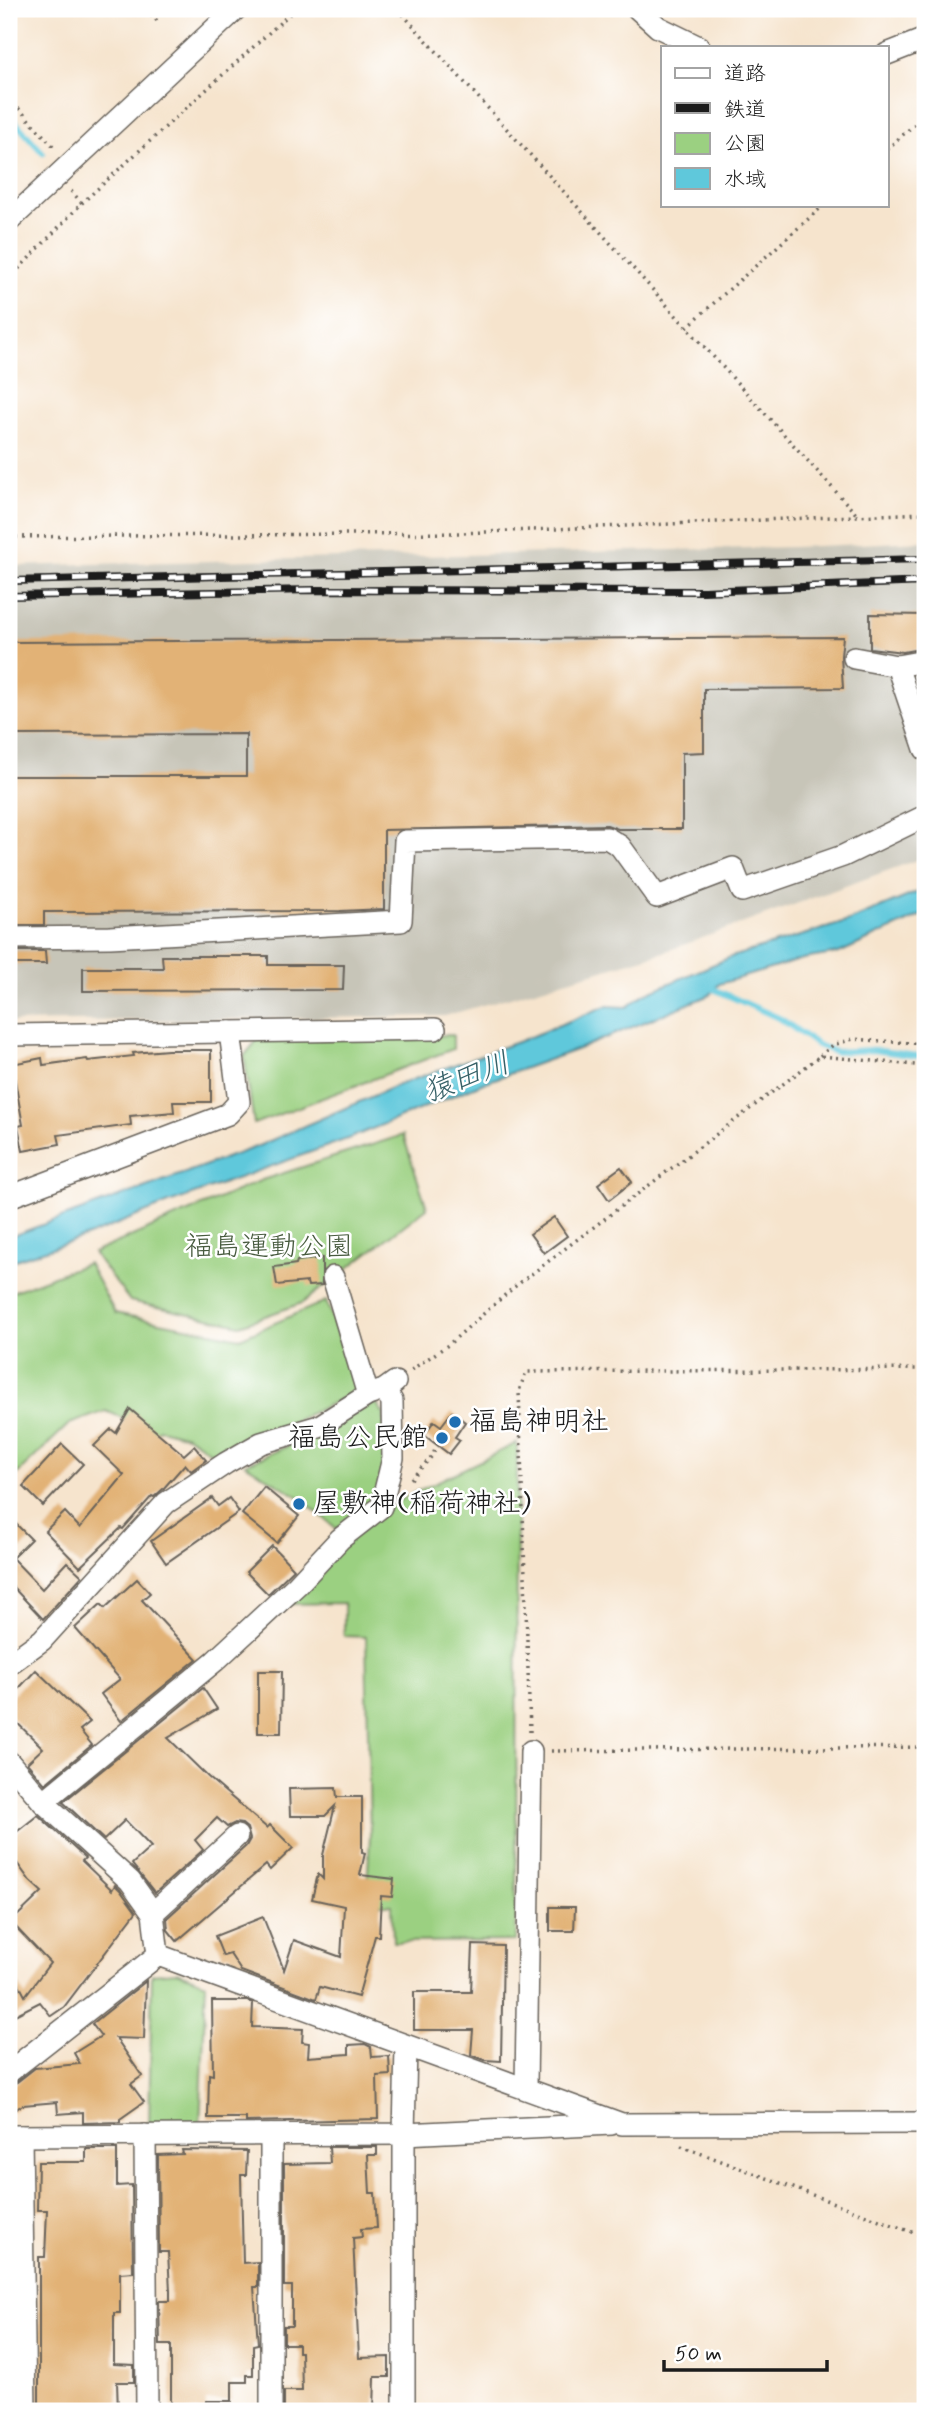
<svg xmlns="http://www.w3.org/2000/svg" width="934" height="2420" viewBox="0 0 934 2420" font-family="Mynerve,'Klee One',sans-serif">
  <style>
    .industrial { fill: #c7c5b8 }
    .green { fill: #9bd081; stroke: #5c764e; stroke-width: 2 }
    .water { fill: #5fc8db; stroke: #3e727c; stroke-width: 2 }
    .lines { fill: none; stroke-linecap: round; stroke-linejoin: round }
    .stream { stroke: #5fc8db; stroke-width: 6 }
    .building { fill: #e2b276 }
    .minor-casing { stroke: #68625a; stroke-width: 24 }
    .path { stroke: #68625a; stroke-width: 3.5; stroke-dasharray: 2 5; stroke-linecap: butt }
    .minor { stroke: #fff; stroke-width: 21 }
    .rail-casing { stroke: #1c1c1c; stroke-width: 8 }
    .rail { stroke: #fff; stroke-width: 5; stroke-dasharray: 16; stroke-linecap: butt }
    .poi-dot { fill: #1f6fb2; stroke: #fff; stroke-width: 2.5 }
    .labels { text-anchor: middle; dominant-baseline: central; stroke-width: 5; stroke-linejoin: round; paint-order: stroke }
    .park-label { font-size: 28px; fill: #485b3f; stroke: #fff }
    .poi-label { font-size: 28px; fill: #1c1c1c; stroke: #fff; text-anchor: start }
    .water-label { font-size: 30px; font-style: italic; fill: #376168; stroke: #fff }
  </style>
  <rect width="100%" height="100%" fill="#fff"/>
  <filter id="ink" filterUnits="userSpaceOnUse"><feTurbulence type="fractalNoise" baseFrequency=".0143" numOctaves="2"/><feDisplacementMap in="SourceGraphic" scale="14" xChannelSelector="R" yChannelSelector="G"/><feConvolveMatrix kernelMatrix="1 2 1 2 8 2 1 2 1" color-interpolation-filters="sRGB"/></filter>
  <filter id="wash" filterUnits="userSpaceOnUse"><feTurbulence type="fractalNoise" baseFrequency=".00686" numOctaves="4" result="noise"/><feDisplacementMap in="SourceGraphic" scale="28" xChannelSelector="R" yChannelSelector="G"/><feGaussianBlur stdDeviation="1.57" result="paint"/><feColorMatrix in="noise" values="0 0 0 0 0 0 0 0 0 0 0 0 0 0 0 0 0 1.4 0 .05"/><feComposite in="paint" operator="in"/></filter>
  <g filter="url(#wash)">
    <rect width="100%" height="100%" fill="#f6e4cd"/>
    <polygon class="industrial" points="925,541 925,857 661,953 445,1016 9,1022 9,566 796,547"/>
    <g class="green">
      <polygon points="453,1035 453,1049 254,1124 244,1056 258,1039"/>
      <polygon points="403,1135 427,1208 302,1303 240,1325 130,1301 93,1253 262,1180"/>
      <polygon points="88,1263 115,1313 240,1338 326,1301 358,1391 218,1457 187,1436 160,1429 144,1436 123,1418 106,1411 69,1424 9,1482 9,1293"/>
      <polygon points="375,1402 384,1414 383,1476 374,1499 337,1529 299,1497 245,1464 314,1435"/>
      <polygon points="517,1443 516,1941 393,1942 392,1905 366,1905 370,1836 366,1637 344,1636 344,1603 287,1604 341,1545 399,1500"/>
      <polygon points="176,1972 206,1983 200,2127 149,2128 152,1974"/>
    </g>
    <polygon class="water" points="925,889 925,914 839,953 803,959 719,984 710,995 576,1050 486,1082 350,1138 169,1203 88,1236 9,1262 9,1237 256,1147 398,1085 520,1041 606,1006 627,1007 644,994 731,957 849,921"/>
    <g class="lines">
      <g class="stream">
        <polyline points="9,115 43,153"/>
        <polyline points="709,987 781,1019 817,1045 835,1052 873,1050 925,1057"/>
      </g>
    </g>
    <g id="blocks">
      <g class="building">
        <polygon points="870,614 925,615 925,648 903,652 870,648"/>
        <polygon points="843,637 841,656 843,688 704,689 704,752 682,753 682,829 618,829 607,825 384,830 384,909 340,911 44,912 44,925 9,925 9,776 246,776 246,734 9,735 9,642"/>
        <polygon points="9,951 45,951 46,964 9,964"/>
        <polygon points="162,956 268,956 268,965 344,965 343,990 83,991 83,968 163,968"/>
        <polygon points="168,1050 211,1050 211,1102 173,1102 174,1112 130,1116 131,1125 58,1135 60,1144 23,1151 18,1126 23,1125 12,1064 42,1058 43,1065 87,1059 88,1061 134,1056 133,1053"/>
        <polygon points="621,1167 632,1182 609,1200 598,1184"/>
        <polygon points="554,1217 567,1236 544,1253 530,1234"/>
        <polygon points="322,1258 322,1285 308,1286 307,1282 277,1285 274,1267 296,1264 297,1261"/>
        <polygon points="130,1409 184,1455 194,1446 206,1460 191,1471 185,1464 163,1489 154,1497 152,1496 123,1529 121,1528 80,1567 45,1531 65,1512 80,1528 124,1475 94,1446 111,1429 116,1433"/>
        <polygon points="452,1412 465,1422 455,1437 460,1440 449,1454 424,1435 434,1421 441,1426"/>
        <polygon points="62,1444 83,1464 43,1506 23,1486"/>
        <polygon points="264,1487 299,1516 277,1543 242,1514"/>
        <polygon points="212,1498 218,1506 229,1498 239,1512 166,1563 151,1541"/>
        <polygon points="9,1517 31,1539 12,1558 42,1589 67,1562 82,1576 43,1619 9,1583"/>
        <polygon points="272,1546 294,1569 268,1594 246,1572"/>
        <polygon points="137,1579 150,1593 142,1600 197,1659 121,1721 101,1694 120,1679 75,1628 101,1604 105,1608"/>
        <polygon points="36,1670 90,1722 80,1730 92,1745 45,1784 27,1763 43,1748 9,1715 9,1699"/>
        <polygon points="258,1671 282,1671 281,1733 258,1733"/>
        <polygon points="203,1688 217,1709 168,1738 208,1777 267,1828 270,1825 293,1848 270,1870 266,1865 177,1941 168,1930 167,1918 246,1846 250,1839 247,1828 242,1824 235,1823 227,1827 217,1818 195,1840 203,1850 155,1893 132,1864 151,1847 125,1820 104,1840 63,1802"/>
        <polygon points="336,1788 337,1797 362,1797 362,1852 365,1853 360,1875 394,1879 392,1897 381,1896 379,1936 375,1936 358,1997 320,1987 316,1999 241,1971 230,1954 223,1956 215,1936 263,1917 284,1970 294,1940 341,1957 344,1906 312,1899 318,1874 323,1879 323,1855 335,1806 325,1816 290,1816 289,1789"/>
        <polygon points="38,1815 85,1858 82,1861 112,1890 115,1885 120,1890 136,1912 64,2007 51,2016 40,2002 9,2018 9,1965 25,1996 50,1963 11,1922 42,1892 30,1881 9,1852 9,1838"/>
        <polygon points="550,1907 575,1907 574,1931 550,1931"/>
        <polygon points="473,1945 503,1946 501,2061 485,2060 471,2055 473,2030 414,2030 414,1992 471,1992"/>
        <polygon points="146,1981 144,2039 116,2038 142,2076 131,2084 144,2102 120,2119 120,2122 83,2123 83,2112 58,2114 57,2102 23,2105 9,2113 9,2085 17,2082 35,2068 80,2064 74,2053 101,2036 92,2024"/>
        <polygon points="212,2001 247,2001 253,2003 252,2027 303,2029 302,2042 309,2043 308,2057 349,2054 349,2045 365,2044 371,2047 372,2057 389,2056 390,2075 377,2076 378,2119 246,2122 246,2118 208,2118 209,2074 213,2075"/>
        <polygon points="329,2147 377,2147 377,2155 368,2155 370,2193 375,2193 377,2228 361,2229 362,2237 353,2238 359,2358 389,2357 389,2377 375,2377 374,2411 284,2411 284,2391 302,2391 301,2352 298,2352 298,2344 284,2344 284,2326 292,2326 292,2286 284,2286 284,2164 330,2163"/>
        <polygon points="86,2149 117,2149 117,2186 132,2185 133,2272 120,2273 120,2313 114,2313 114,2364 134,2365 134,2382 117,2382 118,2411 39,2411 39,2257 45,2257 47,2210 37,2210 38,2162 86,2162"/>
        <polygon points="182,2150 247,2151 246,2175 241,2175 243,2263 258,2262 258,2287 254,2287 258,2344 253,2345 253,2375 247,2375 247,2382 232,2382 232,2401 206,2401 206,2411 171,2411 171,2345 160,2345 159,2301 170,2301 170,2291 168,2252 159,2252 158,2155 183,2154"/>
        <polygon points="9,2350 11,2350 12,2402 9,2402"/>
      </g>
    </g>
  </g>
  <g filter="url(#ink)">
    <use href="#blocks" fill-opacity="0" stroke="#68625a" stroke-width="2"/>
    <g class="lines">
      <g class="minor-casing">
        <g id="minor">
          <polyline points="638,9 658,27 699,47"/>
          <polyline points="887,54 925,39"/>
          <polyline points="9,221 236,9"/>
          <polyline points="854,658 897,666 925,749"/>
          <polyline points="897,666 925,661"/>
          <polyline points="9,938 110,937 401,921 405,841 607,838 620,846 657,897 733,868 742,891 843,856 925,816"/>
          <polyline points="9,1035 435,1029"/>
          <polyline points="9,1197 228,1114 239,1102 230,1032"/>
          <polyline points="333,1277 368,1395"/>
          <polyline points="9,1664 42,1640 166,1503 226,1463 261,1443 319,1426 368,1395 384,1390 395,1382"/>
          <polyline points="9,1762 43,1802 130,1881 153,1913 158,1955"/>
          <polyline points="43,1802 215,1661 297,1585 340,1539 381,1507 393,1458 392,1401 384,1390"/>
          <polyline points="153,1913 237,1836"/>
          <polyline points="9,2072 158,1955 622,2124 925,2123"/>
          <polyline points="526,2087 531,1751"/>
          <polyline points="145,2135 147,2411"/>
          <polyline points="271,2135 271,2411"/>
          <polyline points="9,2136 404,2134 612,2124"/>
          <polyline points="21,2136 25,2411"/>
          <polyline points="404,2411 404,2134 406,2047"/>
        </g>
      </g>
      <g class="path">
        <polyline points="146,9 160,24"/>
        <polyline points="398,9 857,515"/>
        <polyline points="915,9 923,18"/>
        <polyline points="9,98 55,148"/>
        <polyline points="887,149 925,115"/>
        <polyline points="71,191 82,203"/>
        <polyline points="9,279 82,203 295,9"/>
        <polyline points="687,327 824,205"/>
        <polyline points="9,537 462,533 925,513"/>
        <polyline points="820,1056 833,1045 853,1039 925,1044"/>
        <polyline points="411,1370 448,1345 513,1288 820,1056 925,1066"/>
        <polyline points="411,1479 433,1455 436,1447"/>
        <polyline points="530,1732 519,1391 526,1372 925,1369"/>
        <polyline points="551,1751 925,1747"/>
        <polyline points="681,2146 925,2237"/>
      </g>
      <use href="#minor" class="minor"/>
      <g class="rail-casing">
        <g id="rail">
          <polyline points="9,581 925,559"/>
          <polyline points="9,596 314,590 704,591 925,582"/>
        </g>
      </g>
      <use href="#rail" class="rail"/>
    </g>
  </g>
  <g class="poi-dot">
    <circle cx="455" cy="1422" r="7"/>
    <circle cx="442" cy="1438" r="7"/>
    <circle cx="299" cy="1504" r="7"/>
  </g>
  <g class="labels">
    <g class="park-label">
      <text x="269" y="1247">福島運動公園</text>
    </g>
    <g class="poi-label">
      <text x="469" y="1422">福島神明社</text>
      <text x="428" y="1438" text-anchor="end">福島公民館</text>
      <text x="313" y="1504">屋敷神(稲荷神社)</text>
    </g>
    <g class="water-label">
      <text transform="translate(467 1078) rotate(-21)">猿田川</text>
    </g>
  </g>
  <rect width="934" height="2420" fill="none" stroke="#fff" stroke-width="35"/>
  <rect x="661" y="46" width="228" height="161" fill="#ffffff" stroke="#a4a4a4" stroke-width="2"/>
  <rect x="675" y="68" width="35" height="10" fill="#ffffff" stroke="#a4a4a4" stroke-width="2"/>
  <text x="724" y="80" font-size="21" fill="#1c1c1c">道路</text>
  <rect x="675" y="103" width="35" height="10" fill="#1c1c1c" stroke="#a4a4a4" stroke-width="2"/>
  <text x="724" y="116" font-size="21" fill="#1c1c1c">鉄道</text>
  <rect x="675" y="133" width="35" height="21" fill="#9bd081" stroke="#a4a4a4" stroke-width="2"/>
  <text x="724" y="150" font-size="21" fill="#1c1c1c">公園</text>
  <rect x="675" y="168" width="35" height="21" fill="#5fc8db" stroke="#a4a4a4" stroke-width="2"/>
  <text x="724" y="186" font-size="21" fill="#1c1c1c">水域</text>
  <path d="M664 2360v10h163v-10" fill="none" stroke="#1c1c1c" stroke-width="3.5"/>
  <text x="675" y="2360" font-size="21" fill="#1c1c1c" stroke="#ffffff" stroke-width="5" paint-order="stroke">50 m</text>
</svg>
